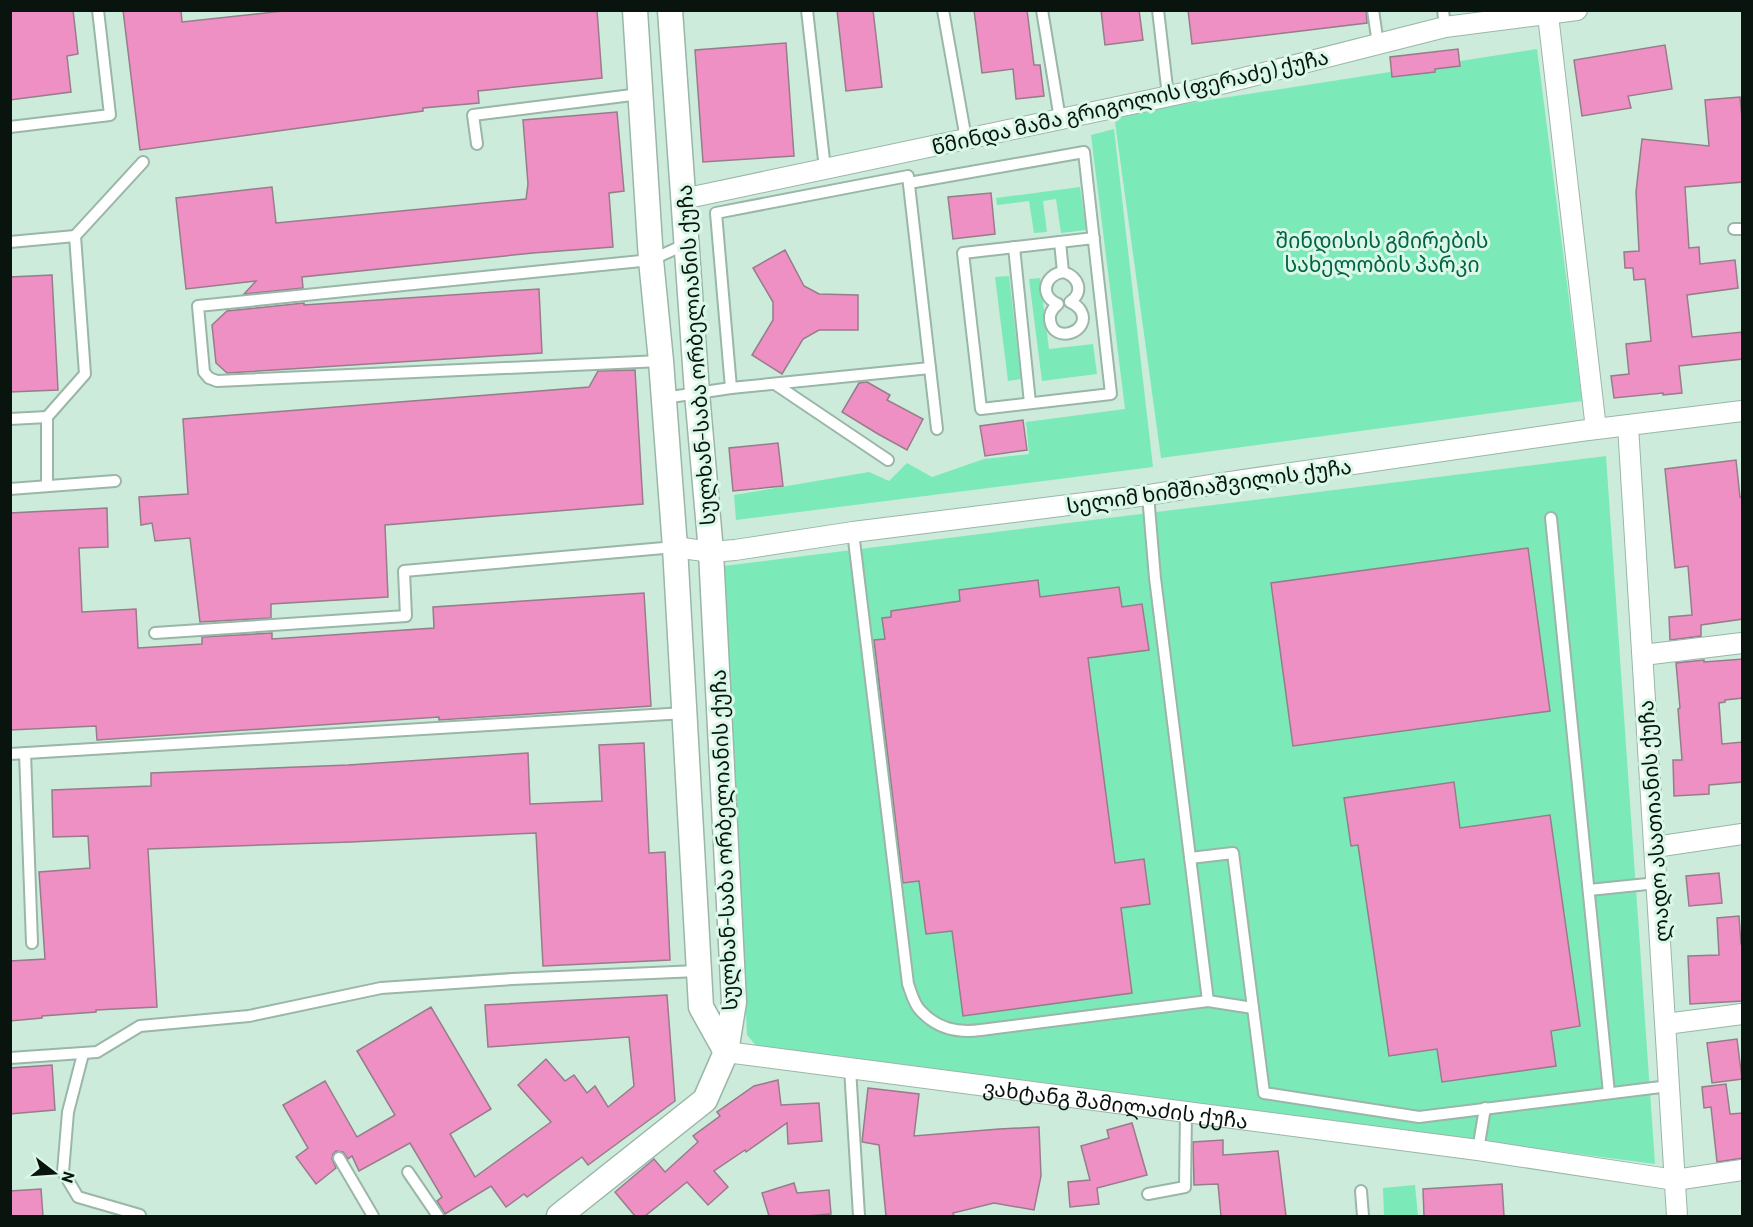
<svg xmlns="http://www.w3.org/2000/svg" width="1753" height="1227" viewBox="0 0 1753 1227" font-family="Barlow,'Noto Sans Georgian',sans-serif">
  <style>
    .green { fill: #7ce9b9 }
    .building { fill: #ee90c3; stroke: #977c8a; stroke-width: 1.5 }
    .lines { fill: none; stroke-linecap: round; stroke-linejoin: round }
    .service-casing { stroke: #99b6a8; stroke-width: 14 }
    .minor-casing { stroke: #99b6a8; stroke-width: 22 }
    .tertiary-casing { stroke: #99b6a8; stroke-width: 27 }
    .service { stroke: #fff; stroke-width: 10 }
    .minor { stroke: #fff; stroke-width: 20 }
    .tertiary { stroke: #fff; stroke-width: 24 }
    .labels { text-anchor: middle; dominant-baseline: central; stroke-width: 6; stroke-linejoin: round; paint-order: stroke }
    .street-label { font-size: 21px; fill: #09140f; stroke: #daf8e8 }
    .park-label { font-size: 21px; fill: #006243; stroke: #daf8e8 }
  </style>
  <rect width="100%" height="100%" fill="#cdebdb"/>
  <g class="green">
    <polygon points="1537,49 1582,401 1161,458 1114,115"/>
    <polygon points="1114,129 1153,467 736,520 734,495 869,472 889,481 907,463 932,477 984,459 1029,454 1026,422 1125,409 1091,135"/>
    <polygon points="1080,187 1086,230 1061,233 1056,199 1043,201 1047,232 1034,233 1029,201 997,205 996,198"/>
    <polygon points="1009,276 1021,379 1008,381 995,277"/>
    <polygon points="1040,278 1049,349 1093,344 1097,374 1042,381 1029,279"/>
    <polygon points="1606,456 1655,1164 758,1048 747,1035 724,566"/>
    <polygon points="1415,1185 1418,1216 1384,1216 1383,1188"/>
  </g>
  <g class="building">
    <polygon points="10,10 73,10 78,54 67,56 71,92 10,100"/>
    <polygon points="123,10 181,10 182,22 292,10 597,10 602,78 478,91 479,103 423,108 423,111 140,150"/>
    <polygon points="837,10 873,10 882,87 846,91"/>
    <polygon points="974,10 1027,10 1034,65 1040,65 1044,96 1016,99 1013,69 982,73"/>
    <polygon points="1101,10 1139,10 1143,40 1105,45"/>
    <polygon points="1188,10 1366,10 1367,23 1192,44"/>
    <polygon points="786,43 794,156 703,162 695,50"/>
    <polygon points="1665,45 1672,89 1628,96 1631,108 1582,116 1574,60"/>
    <polygon points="1458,49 1460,66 1435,69 1435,72 1392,77 1390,57"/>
    <polygon points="1740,97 1743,130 1743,182 1685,187 1689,248 1699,247 1700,264 1735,260 1738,288 1687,295 1692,337 1743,332 1743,359 1679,366 1682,393 1663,395 1663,393 1614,398 1611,376 1629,374 1626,344 1651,341 1645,279 1634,280 1633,268 1625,268 1624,252 1639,251 1636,192 1642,139 1709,146 1705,100"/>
    <polygon points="617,112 624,191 609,193 613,247 533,253 302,277 303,288 244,294 256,281 186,289 176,198 272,187 276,223 526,199 528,184 523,120"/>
    <polygon points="991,193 995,234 953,239 948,197"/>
    <polygon points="785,250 804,286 819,294 858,295 858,330 819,330 803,339 782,374 752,355 773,320 773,302 753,268"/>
    <polygon points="52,275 58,390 10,392 10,277"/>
    <polygon points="539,289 542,353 227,373 216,363 212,325 227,311 304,303 304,305"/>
    <polygon points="635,370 643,504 385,525 388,597 271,604 271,618 200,622 190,538 155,541 152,523 141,525 139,497 188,494 183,419 589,387 598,371"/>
    <polygon points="867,382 890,395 887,400 923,419 907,450 878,434 842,412 859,383"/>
    <polygon points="1023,420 1027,450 985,456 980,426"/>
    <polygon points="778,443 783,486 733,491 729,448"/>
    <polygon points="1736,460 1740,497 1743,497 1743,619 1701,625 1701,636 1670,640 1669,617 1692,615 1688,566 1675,568 1665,469"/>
    <polygon points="107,508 108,547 79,548 82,612 136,609 138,648 202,644 202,637 272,633 272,639 434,628 433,607 644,593 651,706 439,720 439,717 97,740 96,726 10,730 10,513"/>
    <polygon points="1528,548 1550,711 1293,746 1271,583"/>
    <polygon points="1038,580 1040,597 1119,587 1122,607 1142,604 1149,650 1088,658 1115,863 1144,859 1150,904 1121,908 1132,993 963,1016 952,931 926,934 919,881 903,883 874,640 885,639 882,618 891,617 891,611 960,601 959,590"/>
    <polygon points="1743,659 1743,698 1725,700 1725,702 1719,703 1722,744 1743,742 1743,782 1709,785 1709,794 1674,796 1673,760 1682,760 1678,709 1680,708 1676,663 1704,660 1704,662"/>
    <polygon points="644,743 649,853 665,852 670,960 543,966 536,833 351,842 148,849 157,1007 96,1010 96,1012 42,1016 42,1018 10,1021 10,961 45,959 39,872 90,868 88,836 53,837 52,790 151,786 151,773 348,765 528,753 530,804 602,801 599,745"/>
    <polygon points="1454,782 1460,828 1550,815 1580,1026 1551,1031 1556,1066 1442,1082 1437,1049 1389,1056 1358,845 1351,846 1344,798"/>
    <polygon points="1719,873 1722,903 1689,906 1686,876"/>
    <polygon points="1739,916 1741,944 1743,944 1743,1001 1690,1004 1688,956 1719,955 1717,918"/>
    <polygon points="667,995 675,1101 588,1165 582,1157 527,1197 524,1194 506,1207 491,1186 445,1214 437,1201 442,1197 410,1143 359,1171 352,1156 348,1159 343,1152 336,1151 333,1154 332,1159 336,1168 316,1184 296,1157 308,1148 283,1105 325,1081 357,1137 395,1115 357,1051 431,1007 491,1109 450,1134 475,1177 551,1122 518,1085 546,1059 565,1081 574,1075 587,1093 595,1086 608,1107 634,1086 629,1037 488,1047 485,1005"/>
    <polygon points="1737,1039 1742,1079 1712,1083 1707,1043"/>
    <polygon points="52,1065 55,1110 10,1114 10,1068"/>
    <polygon points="778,1080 781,1105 819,1103 822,1141 788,1144 787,1123 746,1152 745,1150 714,1171 728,1187 708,1205 687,1182 645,1216 635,1216 615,1192 654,1159 665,1172 698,1142 693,1136 720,1116 717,1112 754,1086"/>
    <polygon points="1726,1084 1730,1114 1743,1113 1743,1158 1717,1162 1711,1107 1704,1108 1702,1087"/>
    <polygon points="868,1088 919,1094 914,1136 999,1129 1039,1127 1041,1176 1034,1210 994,1203 953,1213 954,1216 886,1216 879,1145 862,1142"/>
    <polygon points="1132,1123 1147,1175 1097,1188 1099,1204 1070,1207 1068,1182 1090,1180 1081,1146 1109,1138 1107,1130"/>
    <polygon points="1223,1140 1223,1155 1278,1151 1286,1216 1221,1216 1218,1184 1194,1185 1193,1142"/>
    <polygon points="794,1183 797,1193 829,1190 831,1214 807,1216 769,1216 762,1193"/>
    <polygon points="1502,1184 1504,1216 1424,1216 1423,1189"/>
    <polygon points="41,1189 43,1216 10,1216 10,1191"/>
  </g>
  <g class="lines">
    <g class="service-casing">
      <g id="service">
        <polyline points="807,10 825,169"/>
        <polyline points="943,10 966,139"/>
        <polyline points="1042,10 1060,119"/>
        <polyline points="1158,10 1168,96"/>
        <polyline points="1373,10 1378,44"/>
        <polyline points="1443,10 1445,27"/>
        <polyline points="10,127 110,115 98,10"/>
        <polyline points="477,144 473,115 640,94"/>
        <polyline points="909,183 1084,152 1111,394 981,409 963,253 1094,238"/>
        <polyline points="1734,229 1742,229"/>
        <polyline points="75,236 143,162"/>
        <polyline points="10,242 75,236 85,374 47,417 47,486"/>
        <polyline points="1060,242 1063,272"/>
        <polyline points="1014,247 1030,403"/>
        <path d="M1063,272C1078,276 1085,292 1070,302C1075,304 1078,306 1081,311C1092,332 1053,345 1050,320C1049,313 1053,308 1058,304C1039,296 1044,275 1063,272Z"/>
        <polyline points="661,361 217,381 209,378 204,372 198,306 651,260 686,244"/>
        <polyline points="775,384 888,460"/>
        <polyline points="731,388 716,213 908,176 937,429"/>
        <polyline points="664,398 731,388 930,368"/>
        <polyline points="10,419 47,417"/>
        <polyline points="10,489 115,481"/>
        <polyline points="1551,518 1609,1093"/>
        <path d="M853,532L908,984C911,992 914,1004 920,1010C937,1029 957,1033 981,1030L1208,1001L1155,578L1148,495"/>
        <polyline points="155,633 406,616 404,571 675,547"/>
        <polyline points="25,753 32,943"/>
        <polyline points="10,754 685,713"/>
        <polyline points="1190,858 1233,853 1264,1093 1419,1117 1669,1086"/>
        <polyline points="1589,890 1657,883"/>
        <polyline points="1208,1001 1253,1008"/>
        <polyline points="83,1054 68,1112 63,1172 78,1197 140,1215"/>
        <polyline points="10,1058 97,1052 140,1026 249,1016 381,988 512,979 698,971"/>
        <polyline points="850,1068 859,1216"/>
        <polyline points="1478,1150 1485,1108"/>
        <polyline points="339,1158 373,1216"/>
        <polyline points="408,1172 438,1216"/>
        <polyline points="1361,1191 1363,1216"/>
        <polyline points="1148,1194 1185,1187 1186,1112"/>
      </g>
    </g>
    <g class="minor-casing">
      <g id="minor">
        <polyline points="1548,15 1596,429"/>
        <polyline points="683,199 1193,91 1445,27 1577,10"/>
        <polyline points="1628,426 1677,1216"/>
        <polyline points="675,547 711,552 735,550 853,532 1148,495 1222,483 1580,431 1742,411"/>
        <polyline points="1643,655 1742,643"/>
        <polyline points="1655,847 1742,834"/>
        <polyline points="1666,1024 1742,1014"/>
        <path id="s1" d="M726,1052L1478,1150L1675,1180L1742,1170"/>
      </g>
    </g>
    <g class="tertiary-casing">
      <g id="tertiary">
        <polyline points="635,10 651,260 661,361 675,547 701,1007 726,1052"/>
        <polyline points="559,1216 705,1100 726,1052 734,1002 711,552 697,393 670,10"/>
      </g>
    </g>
    <use href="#service" class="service"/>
    <use href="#minor" class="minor"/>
    <use href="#tertiary" class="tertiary"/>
  </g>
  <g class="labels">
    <g class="street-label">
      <text transform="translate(1130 101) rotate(-13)">წმინდა მამა გრიგოლის (ფერაძე) ქუჩა</text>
      <text transform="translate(695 355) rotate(-94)">სულხან-საბა ორბელიანის ქუჩა</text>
      <text transform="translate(1209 485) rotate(-8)">სელიმ ხიმშიაშვილის ქუჩა</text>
      <text transform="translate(1653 821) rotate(-94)">ლადო ასათიანის ქუჩა</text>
      <text transform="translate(723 840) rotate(-92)">სულხან-საბა ორბელიანის ქუჩა</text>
      <text stroke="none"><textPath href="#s1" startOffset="393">ვახტანგ შამილაძის ქუჩა</textPath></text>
    </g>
    <g class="park-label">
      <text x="1382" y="239">შინდისის გმირების<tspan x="1382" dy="24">სახელობის პარკი</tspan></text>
    </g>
  </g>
  <rect width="1753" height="1227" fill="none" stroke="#09140f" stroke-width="24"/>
  <g transform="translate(54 1173) rotate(107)" stroke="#daf8e8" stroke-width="4.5" paint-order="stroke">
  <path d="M0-4.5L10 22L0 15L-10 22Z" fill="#09140f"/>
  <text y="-9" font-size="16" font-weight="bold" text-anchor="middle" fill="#09140f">N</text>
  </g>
</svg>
